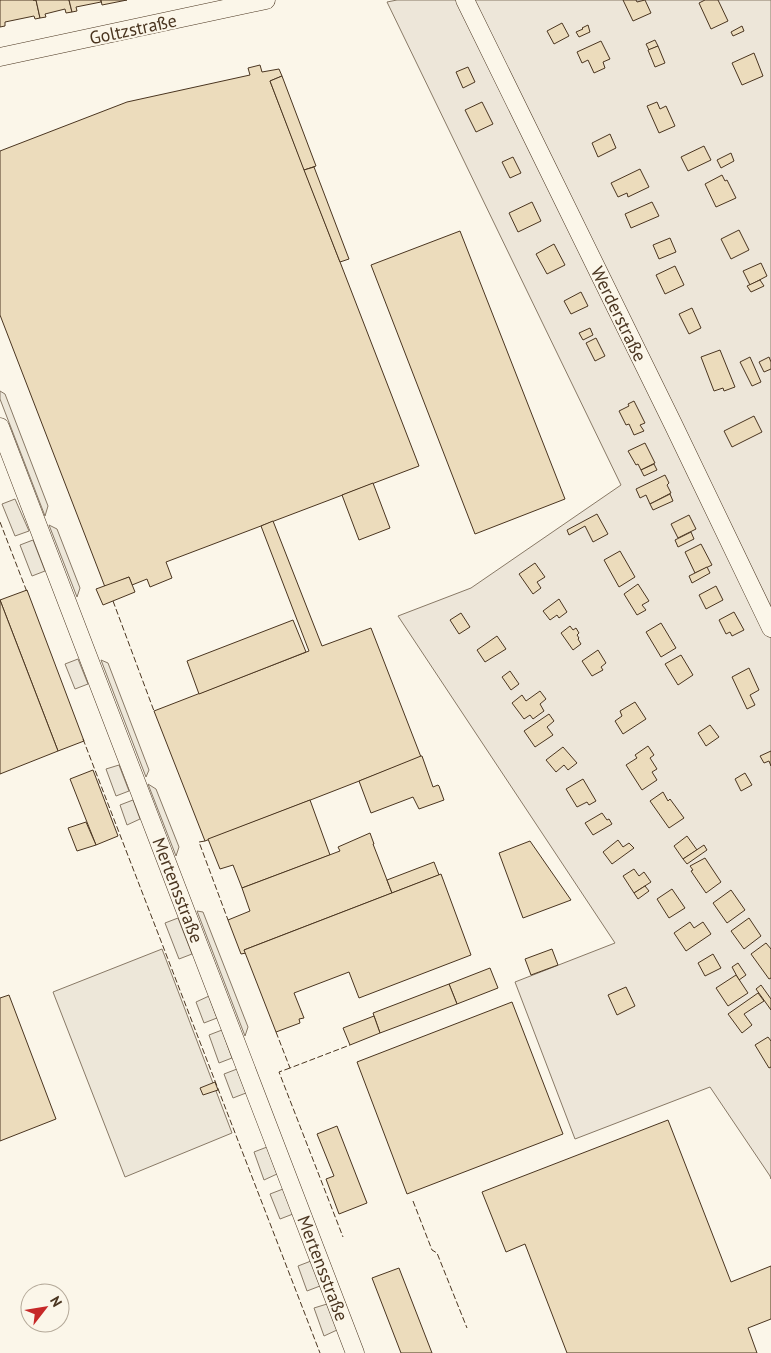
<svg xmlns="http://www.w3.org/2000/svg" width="771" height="1353" viewBox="0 0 771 1353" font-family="'PT Sans',sans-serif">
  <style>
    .garden { fill: #ede6d9; stroke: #887966 }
    .parking { fill: #ede7d9; stroke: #887966 }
    .building { fill: #ecdcbc; stroke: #4a3520 }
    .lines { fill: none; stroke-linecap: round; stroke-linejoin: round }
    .minor-casing { stroke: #4a3520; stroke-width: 19 }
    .minor { stroke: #fbf6e9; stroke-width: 18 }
    .fence { stroke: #4a3520; stroke-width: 1; stroke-dasharray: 6 2.5; stroke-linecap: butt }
    .labels { text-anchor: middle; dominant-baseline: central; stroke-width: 4; stroke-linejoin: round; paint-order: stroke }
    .street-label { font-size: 18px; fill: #4a3520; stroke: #fbf6e9 }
  </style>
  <rect width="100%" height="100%" fill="#fbf6e9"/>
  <polygon class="garden" points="397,0 771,0 771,1179 770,1176 710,1087 575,1139 515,982 615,943 398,616 471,588 621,485 387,2"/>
  <g class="parking">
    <polygon points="0,391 5,394 48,506 45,516 0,399"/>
    <polygon points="15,499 29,531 15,536 2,504"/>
    <polygon points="49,525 57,529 80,588 77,597"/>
    <polygon points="33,540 45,571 32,576 20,545"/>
    <polygon points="78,659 88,684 75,689 65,664"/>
    <polygon points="101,660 108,663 149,770 146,777"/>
    <polygon points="119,765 129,791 116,796 106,769"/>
    <polygon points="148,784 156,789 179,847 176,856"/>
    <polygon points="133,800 140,819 127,825 120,805"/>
    <polygon points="197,911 203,912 248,1027 245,1036"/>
    <polygon points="178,918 192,954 179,959 165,923"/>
    <polygon points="162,949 232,1133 125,1177 53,992"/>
    <polygon points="209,996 217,1018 204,1023 196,1002"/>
    <polygon points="222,1030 232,1058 219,1063 209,1035"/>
    <polygon points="237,1069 246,1093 233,1098 224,1074"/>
    <polygon points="267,1147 277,1174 264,1180 254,1152"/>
    <polygon points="283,1189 293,1214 280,1219 270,1194"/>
    <polygon points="311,1261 320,1286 307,1291 298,1266"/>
    <polygon points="327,1304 337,1330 324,1336 314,1308"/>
  </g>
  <g class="building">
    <polygon points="0,0 36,0 40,18 35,19 34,16 5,22 5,26 0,27"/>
    <polygon points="33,0 69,0 72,12 66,13 65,9 45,14 46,17 40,18 36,0"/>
    <polygon points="69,0 101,0 101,2 76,7 77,11 72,12"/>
    <polygon points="101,0 127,0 102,5"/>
    <polygon points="623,0 636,0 637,2 645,0 651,13 633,21"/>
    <polygon points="705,0 718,0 728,21 711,29 699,3"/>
    <polygon points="562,23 569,36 554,44 547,31"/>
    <polygon points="588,25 590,32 579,37 576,32 583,29 582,28"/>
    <polygon points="742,26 744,31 733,36 731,32"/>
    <polygon points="655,40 658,46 649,50 646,44"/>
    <polygon points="601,41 610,59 603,62 605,68 594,73 588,60 582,63 577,52"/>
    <polygon points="658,46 665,63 655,67 648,50"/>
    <polygon points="754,53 763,76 742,85 732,63"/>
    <polygon points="260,65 262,72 279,69 282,76 270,81 419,466 166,562 172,578 150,587 147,579 132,585 129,577 105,587 0,315 0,151 127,102 250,75 248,68"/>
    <polygon points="468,67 475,82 463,88 456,72"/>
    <polygon points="282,76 316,166 304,170 270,81"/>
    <polygon points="482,102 493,124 476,132 465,110"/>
    <polygon points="657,102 660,109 666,106 675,126 659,133 647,106"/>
    <polygon points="610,134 616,148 598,157 592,143"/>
    <polygon points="704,146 711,160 688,171 681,157"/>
    <polygon points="731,153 734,161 721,168 717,160"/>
    <polygon points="513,157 521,173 510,178 502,162"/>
    <polygon points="314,167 349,259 340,262 304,170"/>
    <polygon points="640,169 649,187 628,197 627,193 618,197 611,183"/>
    <polygon points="722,175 725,181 727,180 736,198 716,207 705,184"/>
    <polygon points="532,202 541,221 518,232 509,213"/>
    <polygon points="652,202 659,216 631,228 625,214"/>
    <polygon points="739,230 749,250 731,259 721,239"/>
    <polygon points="460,231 565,499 475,534 371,265"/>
    <polygon points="670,238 676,252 659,259 653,245"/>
    <polygon points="554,244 565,265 547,274 536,254"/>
    <polygon points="761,263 767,276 750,285 743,271"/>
    <polygon points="675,266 684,285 665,294 656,275"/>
    <polygon points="760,280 764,286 751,292 747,286"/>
    <polygon points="581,292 588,306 571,314 564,301"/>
    <polygon points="692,308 701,328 689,334 679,314"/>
    <polygon points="590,328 593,335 583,340 579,333"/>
    <polygon points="596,338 605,356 595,361 586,343"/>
    <polygon points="720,350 735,387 724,391 723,388 714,391 701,357"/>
    <polygon points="750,357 761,382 752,386 740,362"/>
    <polygon points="769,357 771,362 771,369 764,372 759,362"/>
    <polygon points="634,401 645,423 640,425 644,431 634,435 629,424 626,425 619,411 629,406 628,404"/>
    <polygon points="754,416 762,432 732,447 724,431"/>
    <polygon points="645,443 655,463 641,470 638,464 636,465 628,451"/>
    <polygon points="654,464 657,470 644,476 641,470"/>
    <polygon points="665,475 669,483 667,485 671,493 650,504 646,495 640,498 636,489"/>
    <polygon points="373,483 390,528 359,540 342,495"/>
    <polygon points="670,494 673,501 653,510 650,504"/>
    <polygon points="597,514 608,534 593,542 585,526 569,535 567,530"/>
    <polygon points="689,515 696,529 678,538 671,524"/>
    <polygon points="273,521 322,646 371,628 421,757 205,841 154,711 309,651 261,526"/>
    <polygon points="691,532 694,539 678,547 675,540"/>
    <polygon points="701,544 712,565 695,573 685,552"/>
    <polygon points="620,551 635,577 619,587 604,560"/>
    <polygon points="535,563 545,577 537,582 541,588 533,594 519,574"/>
    <polygon points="707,567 710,573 692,583 689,576"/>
    <polygon points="129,577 135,592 103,605 96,589"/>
    <polygon points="638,584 649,601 642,605 646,610 637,615 624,594"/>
    <polygon points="716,586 723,600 706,609 699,595"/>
    <polygon points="27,590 84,741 58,751 0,600"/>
    <polygon points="559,599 567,612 559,618 557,615 550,620 543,611"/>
    <polygon points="0,600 58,751 0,774"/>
    <polygon points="734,612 744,630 732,636 730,632 726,634 719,620"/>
    <polygon points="461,613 470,627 459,634 450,620"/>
    <polygon points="293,620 306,652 199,694 187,661"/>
    <polygon points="661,623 676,648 661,657 646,632"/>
    <polygon points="570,626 573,630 576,628 579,633 577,635 579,638 578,639 581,644 573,650 561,633"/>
    <polygon points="497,636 506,649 485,662 477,650"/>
    <polygon points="598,650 606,663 601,667 603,670 592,676 582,661"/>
    <polygon points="681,655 693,675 678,685 665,664"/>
    <polygon points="749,668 759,690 750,695 755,705 747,709 732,677"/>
    <polygon points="510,671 519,684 511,690 502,677"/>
    <polygon points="540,691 546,699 540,704 544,711 533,719 530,715 524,719 512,703 522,695 526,701"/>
    <polygon points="635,702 646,719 623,734 615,721 622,716 620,711"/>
    <polygon points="549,714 554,721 547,727 553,735 535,747 524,731"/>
    <polygon points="710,725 719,737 706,746 698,733"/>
    <polygon points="648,746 654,755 650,758 657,769 652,772 657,780 642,790 626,765 637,758 635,755"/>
    <polygon points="563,747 577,763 568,770 564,765 556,772 546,760"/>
    <polygon points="771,751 771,766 769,761 764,763 760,756"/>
    <polygon points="421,756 422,756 433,787 438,785 439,786 444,800 419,809 413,797 371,813 359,781"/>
    <polygon points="93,770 118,836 96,845 70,779"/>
    <polygon points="745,773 752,785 741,791 735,779"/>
    <polygon points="583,779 596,801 589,805 587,802 577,807 566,789"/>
    <polygon points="663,792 668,801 670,799 684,818 669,828 650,801"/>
    <polygon points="310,800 330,855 242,888 233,865 220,869 208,839"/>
    <polygon points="602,813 607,820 609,819 612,824 593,835 585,823"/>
    <polygon points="86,822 96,845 77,851 68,828"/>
    <polygon points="370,833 374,844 373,844 392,893 244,950 246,953 241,954 228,920 250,911 242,888 340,851 338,847"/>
    <polygon points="687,836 697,850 683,859 674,846"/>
    <polygon points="618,840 623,847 629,843 634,848 612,864 603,852"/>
    <polygon points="530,841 571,900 523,918 499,853"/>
    <polygon points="704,845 707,850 687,864 683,859"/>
    <polygon points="705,858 721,882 706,893 691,871 693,870 690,866"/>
    <polygon points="434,862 439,875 392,893 387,880"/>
    <polygon points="634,869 639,876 644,872 651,882 634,893 623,876"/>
    <polygon points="441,874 471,955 359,998 349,972 294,993 304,1018 299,1019 300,1023 276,1032 244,950"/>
    <polygon points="645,886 649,891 638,899 634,893"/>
    <polygon points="672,889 685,908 669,918 657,899"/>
    <polygon points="731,890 745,910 727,923 713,903"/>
    <polygon points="749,918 761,936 744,949 731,931"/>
    <polygon points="690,922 694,928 703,922 711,934 686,951 674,933"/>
    <polygon points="766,943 771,949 771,978 769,979 751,954"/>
    <polygon points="552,949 558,965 531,975 525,959"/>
    <polygon points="713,954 721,968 705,976 698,963"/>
    <polygon points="738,963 746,975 739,980 732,967"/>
    <polygon points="490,968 498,988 457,1004 449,984"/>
    <polygon points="736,975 748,993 728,1006 716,988"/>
    <polygon points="449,984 457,1004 380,1033 373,1013"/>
    <polygon points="761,985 771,999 771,1010 756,989"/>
    <polygon points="626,987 635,1006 617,1015 608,995"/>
    <polygon points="758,993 764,1001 744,1014 752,1025 742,1033 728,1014"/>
    <polygon points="9,995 56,1119 0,1141 0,998"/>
    <polygon points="512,1002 563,1134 407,1194 357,1062"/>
    <polygon points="374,1016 380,1033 350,1045 343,1028"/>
    <polygon points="768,1037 771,1041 771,1067 769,1068 755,1045"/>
    <polygon points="215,1082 218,1090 203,1095 200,1088"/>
    <polygon points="668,1120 731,1282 771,1266 771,1319 748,1328 757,1353 567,1353 525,1244 506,1252 482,1192"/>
    <polygon points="337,1126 367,1203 339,1214 326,1179 334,1176 317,1134"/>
    <polygon points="399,1268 432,1353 401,1353 372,1278"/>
  </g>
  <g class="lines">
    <g class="minor-casing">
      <g id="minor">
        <polyline points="465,0 673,424 771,628"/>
        <polyline points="0,57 266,0"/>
        <polyline points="0,427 355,1353"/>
      </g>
    </g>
    <use href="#minor" class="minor"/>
    <g class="fence">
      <polyline points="0,522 27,592"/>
      <polyline points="113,601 154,711"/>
      <polyline points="83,739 320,1353"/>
      <polyline points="205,841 199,842 228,920"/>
      <polyline points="276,1032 290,1068 350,1045"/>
      <polyline points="290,1068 279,1072 343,1237"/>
      <polyline points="413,1201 432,1250 437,1253 467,1328"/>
    </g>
  </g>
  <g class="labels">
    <g class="street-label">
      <text transform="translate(133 29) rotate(-12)">Goltzstraße</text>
      <text transform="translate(619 314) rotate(64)">Werderstraße</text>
      <text transform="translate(178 890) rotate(69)">Mertensstraße</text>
      <text transform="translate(323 1268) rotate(69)">Mertensstraße</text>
    </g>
  </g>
  <g transform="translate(45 1308) rotate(59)"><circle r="24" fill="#fbf6e9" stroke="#b4a999"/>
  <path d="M0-4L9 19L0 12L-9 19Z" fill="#c62828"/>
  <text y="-8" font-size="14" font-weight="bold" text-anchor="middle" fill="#4a3520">N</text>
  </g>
</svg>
